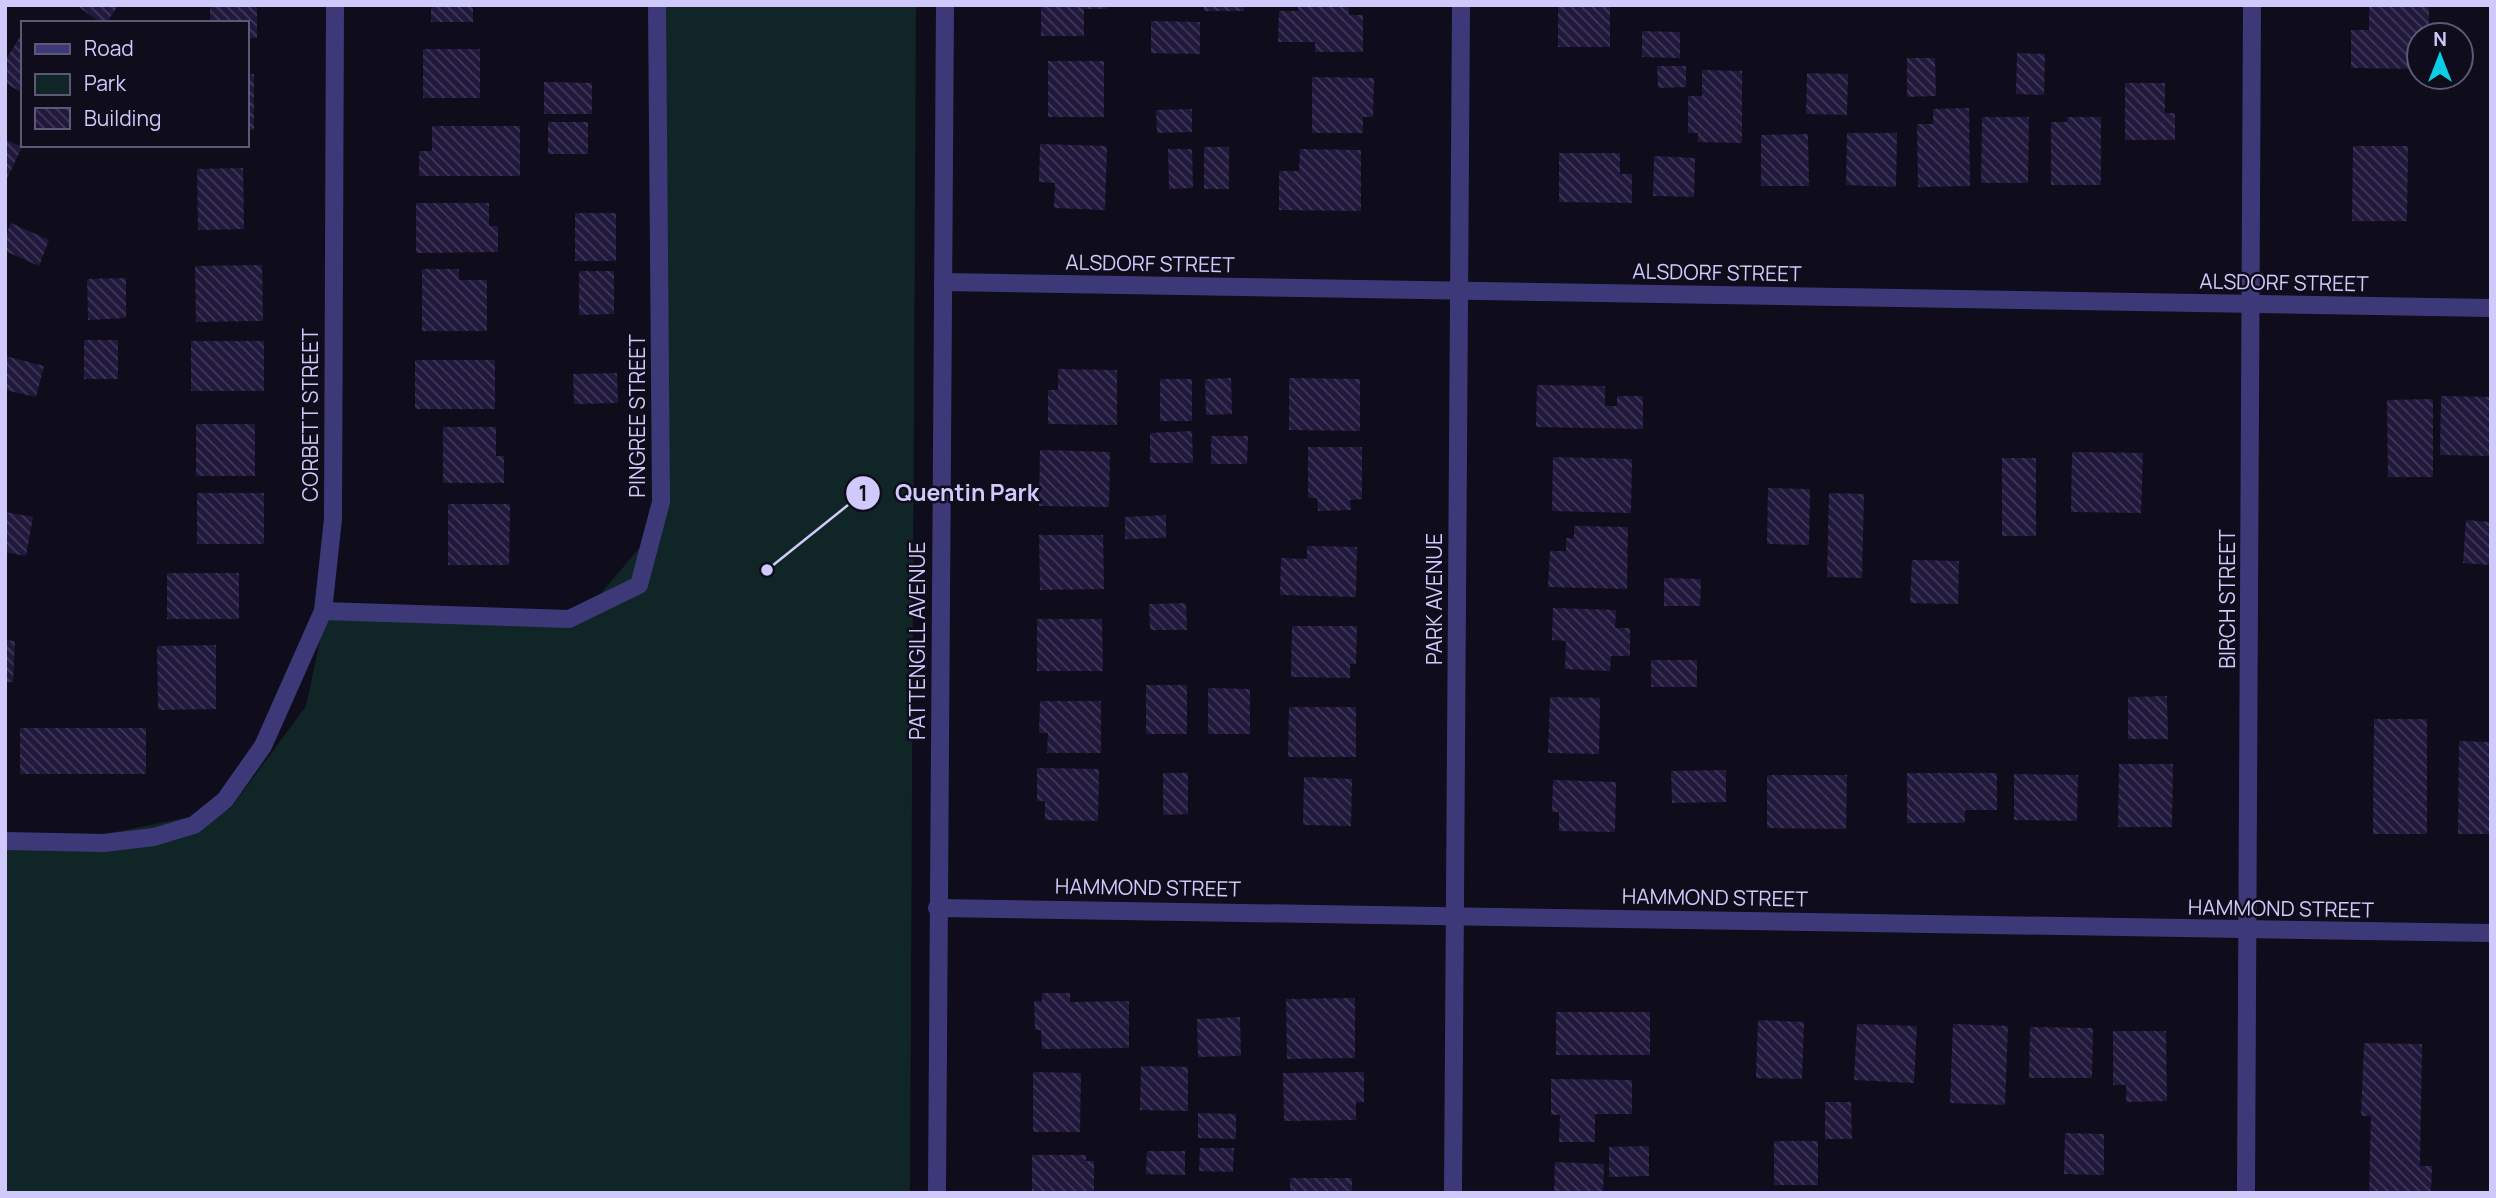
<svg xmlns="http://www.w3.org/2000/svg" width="2496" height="1198" viewBox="0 0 2496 1198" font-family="Manrope,sans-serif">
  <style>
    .park { fill: #102525 }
    .building { fill: url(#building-back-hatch) }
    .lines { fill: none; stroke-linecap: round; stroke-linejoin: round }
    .street { stroke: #3d3979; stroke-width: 18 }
    .labels { text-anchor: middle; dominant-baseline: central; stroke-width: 5; stroke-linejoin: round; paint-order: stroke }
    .street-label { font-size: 21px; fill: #d0cafc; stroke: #0f0c1c }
    .leader { fill: none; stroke: #d0cafc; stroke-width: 2.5 }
    .callout-dot { fill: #d0cafc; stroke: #0f0c1c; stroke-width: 2.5 }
    .mark-label { font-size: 21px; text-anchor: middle; font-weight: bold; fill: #111 }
    .callout-label { font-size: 23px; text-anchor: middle; font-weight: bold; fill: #d0cafc; stroke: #0f0c1c; stroke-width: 5; stroke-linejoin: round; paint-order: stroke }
  </style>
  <defs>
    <pattern id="building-back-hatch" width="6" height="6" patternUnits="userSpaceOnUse" patternTransform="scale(1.75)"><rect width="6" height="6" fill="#21193c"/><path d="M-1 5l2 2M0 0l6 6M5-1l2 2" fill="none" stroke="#403959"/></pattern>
  </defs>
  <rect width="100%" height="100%" fill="#0f0c1c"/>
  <polygon class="park" points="652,5 916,5 910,1193 5,1193 5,842 105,834 230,809 306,706 327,607 586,611 652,533"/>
  <g class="building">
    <polygon points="76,5 119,5 106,23 101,23"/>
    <polygon points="210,5 257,5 257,38 247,38 247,23 210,23"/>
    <rect x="431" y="5" width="42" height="17"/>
    <polygon points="1041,5 1107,5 1107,9 1084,9 1084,36 1041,36"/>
    <rect x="1204" y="5" width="40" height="6"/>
    <polygon points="1298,5 1349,5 1349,15 1363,15 1363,52 1315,52 1315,42 1278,42 1279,11 1298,11"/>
    <rect x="1558" y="5" width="52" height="42"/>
    <polygon points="2369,5 2429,6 2429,35 2419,35 2419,69 2351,68 2351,30 2369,30"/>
    <polygon points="1151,21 1200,22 1200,54 1151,53"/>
    <polygon points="1642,31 1680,32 1680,58 1642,57"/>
    <polygon points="23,32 23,93 5,83 5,61"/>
    <rect x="423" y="49" width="57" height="49"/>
    <polygon points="2017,53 2045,54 2044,95 2016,94"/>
    <polygon points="1907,58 1935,58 1936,96 1907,97"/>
    <rect x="1048" y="61" width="56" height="56"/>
    <polygon points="1657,66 1686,66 1686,87 1658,88"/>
    <polygon points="1702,70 1742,71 1742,143 1698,142 1698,133 1688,133 1688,96 1702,96"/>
    <polygon points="1807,73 1848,74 1847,115 1806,114"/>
    <rect x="247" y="74" width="7" height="56"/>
    <polygon points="1312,77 1374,78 1373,117 1363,117 1363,133 1312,133"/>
    <polygon points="544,82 592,83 592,114 544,114"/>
    <polygon points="2125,83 2165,83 2165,113 2175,113 2175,140 2125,140"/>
    <polygon points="1969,108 1970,186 1918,187 1917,124 1933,124 1933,109"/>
    <polygon points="1192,109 1192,132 1157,133 1156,110"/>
    <polygon points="1982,117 2029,117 2028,183 1981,183"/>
    <polygon points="2067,117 2101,117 2101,185 2051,185 2051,122 2067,122"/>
    <rect x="548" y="122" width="40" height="32"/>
    <polygon points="432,126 520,126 520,176 419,176 419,151 432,151"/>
    <polygon points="1847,133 1897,133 1896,187 1846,185"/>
    <polygon points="1808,134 1809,186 1761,186 1761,135"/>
    <polygon points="5,139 22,147 5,183"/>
    <polygon points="1040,144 1107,146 1105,210 1054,208 1055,183 1039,182"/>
    <polygon points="2353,146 2408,146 2407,221 2352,221"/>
    <rect x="1204" y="147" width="25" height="42"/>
    <polygon points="1168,149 1192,149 1193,188 1169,189"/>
    <polygon points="1300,149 1361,150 1361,211 1279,210 1279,171 1299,171"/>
    <polygon points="1559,153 1620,153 1620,174 1632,174 1632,203 1559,202"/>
    <polygon points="1654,156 1695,158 1694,197 1653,196"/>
    <polygon points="243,168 244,229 198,230 197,169"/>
    <polygon points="416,203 489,203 489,226 498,226 498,252 416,253"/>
    <rect x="575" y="213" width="41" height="48"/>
    <polygon points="11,223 49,240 39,266 5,251 5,237"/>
    <polygon points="262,265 263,321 196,322 195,266"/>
    <polygon points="422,269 459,269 459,280 487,280 487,331 422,331"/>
    <polygon points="579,271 614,271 614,314 579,315"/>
    <polygon points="126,278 126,318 88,320 87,279"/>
    <rect x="84" y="340" width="34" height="39"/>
    <rect x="191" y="341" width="73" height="50"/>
    <polygon points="5,356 44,366 36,397 5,390"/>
    <rect x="415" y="360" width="80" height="49"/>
    <polygon points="1058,369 1117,370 1117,425 1048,424 1048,390 1058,390"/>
    <polygon points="617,373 618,403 574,404 573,374"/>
    <polygon points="1231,378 1232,414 1206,415 1205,379"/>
    <polygon points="1289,378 1360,379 1360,431 1289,430"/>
    <rect x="1160" y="379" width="32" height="42"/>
    <polygon points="1537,385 1605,386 1605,406 1617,406 1617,396 1643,396 1643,429 1536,427"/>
    <polygon points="2441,396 2491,397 2490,456 2440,455"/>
    <polygon points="2433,399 2433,477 2388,477 2387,400"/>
    <rect x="196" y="424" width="59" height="52"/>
    <polygon points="443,427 496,427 496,456 504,456 504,483 443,483"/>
    <polygon points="1192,431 1193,463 1150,463 1150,433"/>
    <polygon points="1211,436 1248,436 1247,464 1211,464"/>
    <polygon points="1308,447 1362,447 1362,499 1350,500 1351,510 1318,511 1317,498 1308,498"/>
    <polygon points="1040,450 1110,452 1109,507 1039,506"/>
    <polygon points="2072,452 2143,453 2141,513 2071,512"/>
    <polygon points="1553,457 1632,459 1631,513 1552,511"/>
    <rect x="2002" y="458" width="34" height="78"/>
    <polygon points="1768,488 1810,489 1809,545 1767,544"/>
    <rect x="197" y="493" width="67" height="51"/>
    <polygon points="1829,493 1864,494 1862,578 1827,577"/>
    <polygon points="448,504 510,504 509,565 448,565"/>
    <polygon points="5,512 33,517 26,556 5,552"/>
    <polygon points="1166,515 1166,538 1125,539 1125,517"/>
    <polygon points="2466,520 2491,522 2491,565 2463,563"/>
    <polygon points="1574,526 1628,527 1627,589 1548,587 1550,551 1566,551 1566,538 1574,538"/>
    <polygon points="1039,535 1103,535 1104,589 1040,590"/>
    <polygon points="1307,546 1357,547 1356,597 1280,595 1281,558 1307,559"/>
    <polygon points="1912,560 1959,561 1958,604 1910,603"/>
    <rect x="167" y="573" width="72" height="46"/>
    <polygon points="1664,578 1701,579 1700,606 1664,606"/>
    <polygon points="1186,603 1187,630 1150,630 1149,604"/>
    <polygon points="1553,608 1616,610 1615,628 1630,628 1630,656 1611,656 1610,671 1565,669 1566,641 1552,640"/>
    <polygon points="1037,619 1102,619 1103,671 1037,671"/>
    <polygon points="1292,626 1357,626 1356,664 1350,664 1350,678 1291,677"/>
    <polygon points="5,640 15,641 13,682 5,682"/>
    <polygon points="216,645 216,709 158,710 157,646"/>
    <rect x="1651" y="660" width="46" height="27"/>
    <rect x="1146" y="685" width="41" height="49"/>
    <polygon points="1208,688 1250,689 1250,734 1208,734"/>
    <polygon points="2167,696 2168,739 2128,739 2128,697"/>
    <polygon points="1550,697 1600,698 1599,754 1548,753"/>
    <polygon points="1040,701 1101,701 1101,753 1047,753 1048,733 1039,733"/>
    <polygon points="1289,707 1356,707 1356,757 1288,757"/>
    <polygon points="2374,719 2427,719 2427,834 2373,834"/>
    <rect x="20" y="728" width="126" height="46"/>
    <polygon points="2459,741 2491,742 2491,834 2458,834"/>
    <polygon points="2119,764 2173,764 2172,827 2118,827"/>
    <polygon points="1037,768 1099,769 1098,821 1045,820 1045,801 1037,801"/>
    <polygon points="1726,770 1726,802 1672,803 1671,771"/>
    <polygon points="1163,773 1188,773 1188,814 1163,815"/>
    <polygon points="1907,773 1997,773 1997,810 1965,810 1965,823 1907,823"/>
    <polygon points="2014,774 2078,775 2077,821 2014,820"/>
    <polygon points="1767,775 1847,775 1846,829 1767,828"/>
    <polygon points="1304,777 1352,779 1351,826 1303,825"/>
    <polygon points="1553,780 1616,782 1615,832 1559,831 1559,812 1552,812"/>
    <polygon points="1042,993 1070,993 1070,1002 1129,1001 1129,1048 1042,1049 1041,1030 1035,1030 1034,1001 1042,1001"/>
    <polygon points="1355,998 1355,1058 1287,1059 1286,999"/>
    <rect x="1556" y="1012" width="94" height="43"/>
    <polygon points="1240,1017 1241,1056 1198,1057 1197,1019"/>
    <polygon points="1758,1020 1804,1022 1802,1079 1756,1078"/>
    <polygon points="1857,1024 1917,1026 1914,1083 1854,1080"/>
    <polygon points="1953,1024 2008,1026 2005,1105 1950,1103"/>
    <polygon points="2030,1027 2093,1028 2092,1078 2029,1078"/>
    <polygon points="2113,1031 2166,1031 2167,1101 2126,1102 2126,1085 2113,1085"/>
    <polygon points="2364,1043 2422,1044 2420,1166 2432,1166 2431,1193 2369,1193 2371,1116 2361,1116"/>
    <polygon points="1141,1066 1188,1067 1188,1111 1140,1110"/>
    <polygon points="1033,1072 1081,1073 1080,1132 1033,1132"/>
    <polygon points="1364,1072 1364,1102 1356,1102 1356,1120 1284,1121 1283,1073"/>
    <polygon points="1551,1079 1632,1080 1632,1114 1595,1114 1595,1142 1559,1142 1560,1115 1551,1115"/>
    <polygon points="1825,1102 1851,1102 1852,1139 1825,1139"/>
    <polygon points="1198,1113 1236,1114 1236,1139 1198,1138"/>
    <polygon points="2065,1133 2104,1134 2104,1175 2064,1174"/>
    <rect x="1774" y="1141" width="44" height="44"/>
    <polygon points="1649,1146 1649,1176 1609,1177 1609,1147"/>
    <polygon points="1200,1148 1234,1148 1233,1172 1199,1171"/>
    <polygon points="1147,1151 1185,1151 1185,1175 1146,1174"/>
    <polygon points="1032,1155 1086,1155 1086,1161 1094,1161 1094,1193 1032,1193"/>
    <polygon points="1555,1162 1604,1164 1603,1193 1554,1193"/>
    <rect x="1290" y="1178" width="62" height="15"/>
  </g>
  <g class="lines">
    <g class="street">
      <polyline points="943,282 2491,308"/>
      <polyline points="323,611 569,619 639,585 661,502 657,5"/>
      <polyline points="5,841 104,843 154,837 194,825 225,800 263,746 323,611 333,519 335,5"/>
      <polyline points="937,908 2491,933"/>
      <polyline points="937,1193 945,5"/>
      <polyline points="1453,1193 1461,5"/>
      <polyline points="2246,1193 2252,5"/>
    </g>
  </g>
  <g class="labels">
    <g class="street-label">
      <text transform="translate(1150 263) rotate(1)">ALSDORF STREET</text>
      <text transform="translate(1717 272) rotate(1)">ALSDORF STREET</text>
      <text transform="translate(2284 282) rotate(1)">ALSDORF STREET</text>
      <text transform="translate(310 415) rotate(-90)">CORBETT STREET</text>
      <text transform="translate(637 416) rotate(-90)">PINGREE STREET</text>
      <text transform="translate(1434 599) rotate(-90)">PARK AVENUE</text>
      <text transform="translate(2227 599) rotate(-90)">BIRCH STREET</text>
      <text transform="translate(917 641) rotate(-90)">PATTENGILL AVENUE</text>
      <text transform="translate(1148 887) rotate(1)">HAMMOND STREET</text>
      <text transform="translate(1715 897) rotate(1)">HAMMOND STREET</text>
      <text transform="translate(2281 908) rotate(1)">HAMMOND STREET</text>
    </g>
  </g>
  <path class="leader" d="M767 570L863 493"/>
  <g class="callout-dot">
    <circle cx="767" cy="570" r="7"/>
    <circle cx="863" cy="493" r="18"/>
  </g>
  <g class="mark-label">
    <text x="863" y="501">1</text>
  </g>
  <g class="callout-label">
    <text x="967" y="501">Quentin Park</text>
  </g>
  <rect width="2496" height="1198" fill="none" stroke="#d0cafc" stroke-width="14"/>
  <rect x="21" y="21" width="228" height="126" fill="#0f0c1c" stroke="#5c5876" stroke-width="2"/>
  <rect x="35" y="44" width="35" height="10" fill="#3d3979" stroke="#5c5876" stroke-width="2"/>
  <text x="84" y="56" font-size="21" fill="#d0cafc">Road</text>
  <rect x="35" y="74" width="35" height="21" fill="#102525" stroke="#5c5876" stroke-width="2"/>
  <text x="84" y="91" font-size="21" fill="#d0cafc">Park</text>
  <rect x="35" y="108" width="35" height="21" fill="url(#building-back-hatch)" stroke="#5c5876" stroke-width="2"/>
  <text x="84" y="126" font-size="21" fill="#d0cafc">Building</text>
  <g transform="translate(2440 56)"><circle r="33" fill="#0f0c1c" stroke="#5c5876" stroke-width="2"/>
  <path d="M0-5L12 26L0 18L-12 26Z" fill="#0ccce6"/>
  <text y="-10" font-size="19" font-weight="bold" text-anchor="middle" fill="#d0cafc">N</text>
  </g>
</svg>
